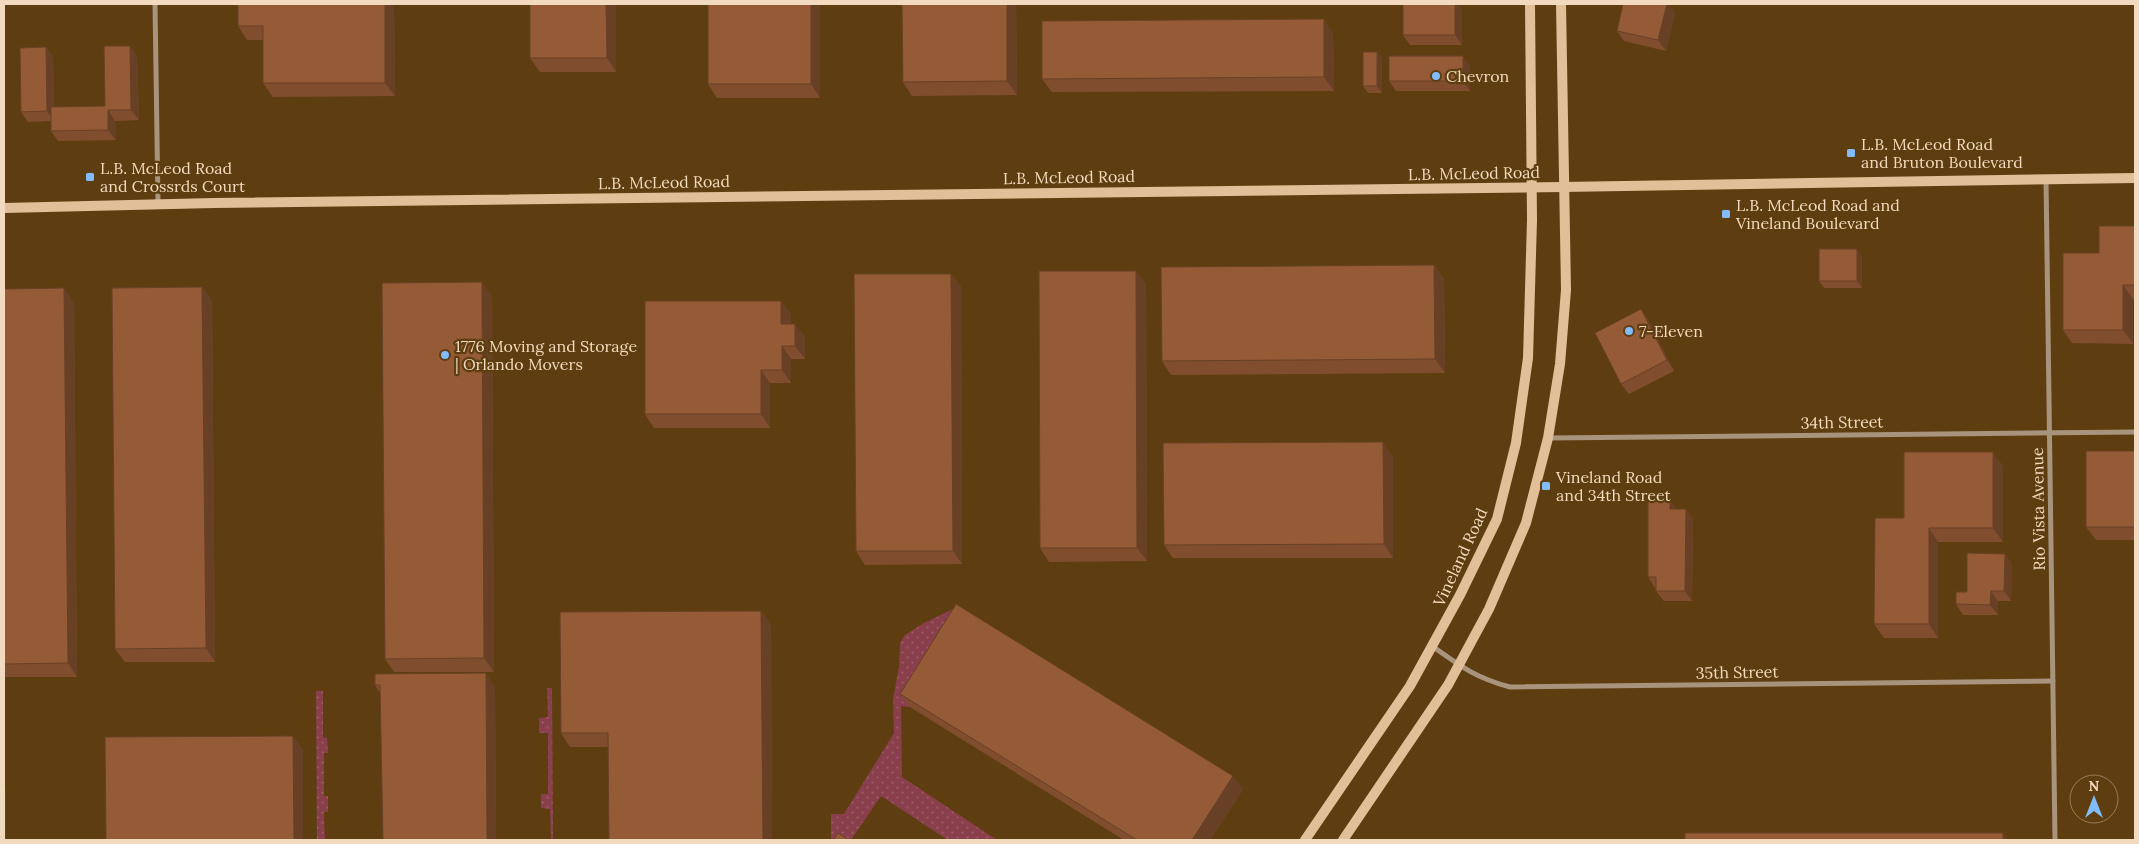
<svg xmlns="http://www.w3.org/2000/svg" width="2139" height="844" viewBox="0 0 2139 844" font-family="Lora,serif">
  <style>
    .grass { fill: url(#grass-dots) }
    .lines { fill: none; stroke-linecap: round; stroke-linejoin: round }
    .street { stroke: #a8947c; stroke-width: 5 }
    .secondary { stroke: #e0bf99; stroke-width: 10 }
    .wall { fill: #804e2f }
    .shaded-wall { fill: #684026 }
    .building { fill: #955b37; stroke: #684026 }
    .poi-dot { fill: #82bcfa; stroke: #5e3e11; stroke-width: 2 }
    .labels { text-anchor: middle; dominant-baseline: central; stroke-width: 4.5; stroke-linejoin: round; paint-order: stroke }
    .poi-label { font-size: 16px; fill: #f2dabe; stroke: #5e3e11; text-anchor: start }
    .street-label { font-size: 16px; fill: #f2dabe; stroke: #5e3e11 }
  </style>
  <defs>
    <pattern id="grass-dots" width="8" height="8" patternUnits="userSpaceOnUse" patternTransform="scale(1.25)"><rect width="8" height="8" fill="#8a3f4c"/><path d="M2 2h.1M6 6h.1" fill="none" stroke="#9b5a64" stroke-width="1.8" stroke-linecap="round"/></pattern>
  </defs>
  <rect width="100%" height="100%" fill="#5e3e11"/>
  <g class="grass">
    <polygon points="957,607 966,618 910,707 901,706 902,777 997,840 948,840 881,796 851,840 831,840 831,814 844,814 894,733 893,699 899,667 900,643 905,635 924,623"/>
    <polygon points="547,688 552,688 553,840 551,840 550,809 541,808 541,794 548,794 548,733 539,733 539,718 548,717"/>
    <polygon points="316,691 323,691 323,737 327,738 328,753 324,753 324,796 328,796 328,812 324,812 325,840 317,840"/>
  </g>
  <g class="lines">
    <g class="street">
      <polyline points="155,4 158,204"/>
      <polyline points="2046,179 2055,840"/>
      <polyline points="1548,438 2135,432"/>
      <path d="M1432,646C1460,666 1476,678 1510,687L2053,681"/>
    </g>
    <g class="secondary">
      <polyline points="4,208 214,203 1562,187 2135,178"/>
      <polyline points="1305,840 1410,686 1460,595 1497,519 1516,443 1528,358 1532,220 1530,4"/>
      <polyline points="1343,840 1448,685 1489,609 1526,523 1548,438 1560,364 1566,290 1561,4"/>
    </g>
  </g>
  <g class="wall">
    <polygon points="394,4 395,96 273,97 263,83 263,40 247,40 238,26"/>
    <polygon points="530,4 616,4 616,72 540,72 530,58"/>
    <polygon points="820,4 820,98 717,98 708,84"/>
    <polygon points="1016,4 1017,95 912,96 903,82"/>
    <polygon points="1462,10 1462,45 1410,45 1403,35"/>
    <polygon points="1675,13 1666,51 1624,41 1617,31"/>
    <polygon points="1333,33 1334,91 1052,92 1042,79"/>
    <polygon points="130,46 137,57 139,120 115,121 116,140 58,141 51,131 51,121 28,122 21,112 46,47 53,57 54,107 105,106"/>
    <polygon points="1377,52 1382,59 1382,93 1368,93 1363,86"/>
    <polygon points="1470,66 1470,91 1396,91 1389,81"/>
    <polygon points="2135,226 2135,299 2133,299 2133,344 2072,343 2063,330 2099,253"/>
    <polygon points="1862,256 1862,288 1824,288 1819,281"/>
    <polygon points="1434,265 1444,279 1445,373 1171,375 1162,361"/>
    <polygon points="1136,271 1146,284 1147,561 1049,562 1040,548"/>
    <polygon points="951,274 961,287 962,564 865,565 856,551"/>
    <polygon points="4,289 74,302 77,677 4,677"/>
    <polygon points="492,296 494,672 394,672 385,659"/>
    <polygon points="212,300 215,662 125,662 115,649"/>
    <polygon points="781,301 791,314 791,324 805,337 805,359 791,359 791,383 770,383 770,428 654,428 645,414"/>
    <polygon points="1641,309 1648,320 1674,371 1629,394 1621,384"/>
    <polygon points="2135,451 2135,540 2096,540 2086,527"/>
    <polygon points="1393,456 1393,558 1173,558 1164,545"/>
    <polygon points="2003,466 2003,542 1938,542 1938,638 1884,638 1874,624 1904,518"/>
    <polygon points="1670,501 1676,509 1693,519 1692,601 1664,601 1656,591 1656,588 1655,588 1648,577"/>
    <polygon points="2005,554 2012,564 2011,601 1998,601 1998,615 1963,615 1956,604 1967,592"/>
    <polygon points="771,624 772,840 609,840 608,747 570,747 561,733"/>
    <polygon points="375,674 495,687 496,840 383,840 380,693 375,685"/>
    <polygon points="900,694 1243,789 1210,840 1124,840 910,707"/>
  </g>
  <g class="shaded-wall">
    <polygon points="385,4 394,4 395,96 385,83"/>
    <polygon points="606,4 616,4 616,72 607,58"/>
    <polygon points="811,4 820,4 820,98 811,84"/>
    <polygon points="1007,4 1016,4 1017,95 1007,81"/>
    <polygon points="1455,4 1458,4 1462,10 1462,45 1455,35"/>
    <polygon points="1667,4 1669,4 1675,13 1666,51 1658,40"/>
    <polygon points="1324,19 1333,33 1334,91 1324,77"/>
    <polygon points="130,46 137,57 139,120 131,110"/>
    <polygon points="46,47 53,57 54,121 47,111"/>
    <polygon points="1377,52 1382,59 1382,93 1377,86"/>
    <polygon points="1463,56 1470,66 1470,91 1463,81"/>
    <polygon points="108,110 115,121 116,140 108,130"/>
    <polygon points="1857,249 1862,256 1862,288 1857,281"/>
    <polygon points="1434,265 1444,279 1445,373 1435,359"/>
    <polygon points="1136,271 1146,284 1147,561 1137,548"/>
    <polygon points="951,274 961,287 962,564 953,551"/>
    <polygon points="482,282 492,296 494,672 484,658"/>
    <polygon points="2123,285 2133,299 2133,344 2123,330"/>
    <polygon points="202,287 212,300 215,662 206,648"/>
    <polygon points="64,288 74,302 77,677 68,663"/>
    <polygon points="781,301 791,314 791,337 781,324"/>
    <polygon points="1641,309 1648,320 1674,371 1667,360"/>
    <polygon points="795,324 805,337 805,359 795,346"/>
    <polygon points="782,346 791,359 791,383 782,370"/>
    <polygon points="761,370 770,383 770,428 761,414"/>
    <polygon points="1383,442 1393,456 1393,558 1384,544"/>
    <polygon points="1993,452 2003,466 2003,542 1993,528"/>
    <polygon points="1670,501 1678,511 1670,509"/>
    <polygon points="1686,509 1693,519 1692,601 1685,591"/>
    <polygon points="1929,528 1938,542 1938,638 1929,624"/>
    <polygon points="2005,554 2012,564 2011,601 2004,591"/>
    <polygon points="1991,591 1998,601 1998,615 1990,605"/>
    <polygon points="761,611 771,624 772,840 763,840"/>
    <polygon points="486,673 495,687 496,840 487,840"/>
    <polygon points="293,736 303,749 303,840 294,840"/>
    <polygon points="1233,776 1243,789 1210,840 1192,840"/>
    <polygon points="4,786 6,789 6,840 4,840"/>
    <polygon points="2003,833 2008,840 2003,840"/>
  </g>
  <g class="building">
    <polygon points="238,4 385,4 385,83 263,83 263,26 238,26"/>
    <polygon points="530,4 606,4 607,58 530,58"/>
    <rect x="708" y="4" width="103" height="80"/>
    <polygon points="902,4 1007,4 1007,81 903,82"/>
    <rect x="1403" y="4" width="52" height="31"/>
    <polygon points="1623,4 1667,4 1658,40 1617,31"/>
    <polygon points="1324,19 1324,77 1042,79 1042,21"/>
    <polygon points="104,46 130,46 131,110 108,110 108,130 51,131 51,107 105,106"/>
    <polygon points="46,47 47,111 21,112 20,48"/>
    <rect x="1363" y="52" width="14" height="34"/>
    <rect x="1389" y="56" width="74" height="25"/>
    <polygon points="2099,226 2135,226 2135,285 2123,285 2123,330 2063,330 2063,253 2099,253"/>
    <rect x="1819" y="249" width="38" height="32"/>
    <polygon points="1434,265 1435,359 1162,361 1161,267"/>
    <polygon points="1039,271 1136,271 1137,548 1040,548"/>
    <polygon points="854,274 951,274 953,551 856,551"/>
    <polygon points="482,282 484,658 385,659 382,283"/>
    <polygon points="202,287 206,648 115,649 112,288"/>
    <polygon points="64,288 68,663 4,664 4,289"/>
    <polygon points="645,301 781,301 781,324 795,324 795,346 782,346 782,370 761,370 761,414 645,414"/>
    <polygon points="1641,309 1667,360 1621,384 1595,333"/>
    <polygon points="1383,442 1384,544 1164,545 1163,443"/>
    <rect x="2086" y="451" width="49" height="76"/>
    <polygon points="1904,452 1993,452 1993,528 1929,528 1929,624 1874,624 1875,518 1904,518"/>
    <polygon points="1648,501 1670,501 1670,509 1686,509 1685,591 1656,591 1656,577 1648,577"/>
    <polygon points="1967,553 2005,554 2004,591 1991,591 1990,605 1956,604 1956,592 1967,592"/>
    <polygon points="956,604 1233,776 1192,840 1137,840 900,694"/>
    <polygon points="761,611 763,840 609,840 608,733 561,733 560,612"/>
    <polygon points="486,673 487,840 383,840 380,685 375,685 375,674"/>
    <polygon points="293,736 294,840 106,840 105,737"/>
    <polygon points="838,833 849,840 833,840"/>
    <rect x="1685" y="833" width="318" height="7"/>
  </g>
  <g class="poi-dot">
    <circle cx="1436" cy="76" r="5"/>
    <rect x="1846" y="148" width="10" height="10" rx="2.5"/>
    <rect x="85" y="172" width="10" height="10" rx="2.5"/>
    <rect x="1721" y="209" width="10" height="10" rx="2.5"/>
    <circle cx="1629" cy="331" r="5"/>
    <circle cx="445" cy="355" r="5"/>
    <rect x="1541" y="481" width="10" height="10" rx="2.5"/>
  </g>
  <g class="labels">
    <g class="poi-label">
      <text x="1446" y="76">Chevron</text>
      <text x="1861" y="144">L.B. McLeod Road<tspan x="1861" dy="18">and Bruton Boulevard</tspan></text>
      <text x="100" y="168">L.B. McLeod Road<tspan x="100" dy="18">and Crossrds Court</tspan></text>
      <text x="1736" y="205">L.B. McLeod Road and<tspan x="1736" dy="18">Vineland Boulevard</tspan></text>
      <text x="1639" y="331">7-Eleven</text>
      <text x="455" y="346">1776 Moving and Storage<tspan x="455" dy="18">| Orlando Movers</tspan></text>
      <text x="1556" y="477">Vineland Road<tspan x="1556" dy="18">and 34th Street</tspan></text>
    </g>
    <g class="street-label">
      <text transform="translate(1474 173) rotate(-1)">L.B. McLeod Road</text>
      <text transform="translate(1069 177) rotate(-1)">L.B. McLeod Road</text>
      <text transform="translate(664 182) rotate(-1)">L.B. McLeod Road</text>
      <text transform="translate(1842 422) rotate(-1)">34th Street</text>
      <text transform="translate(2038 509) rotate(-91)">Rio Vista Avenue</text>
      <text transform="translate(1460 557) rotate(-65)">Vineland Road</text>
      <text transform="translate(1737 672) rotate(-1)">35th Street</text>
    </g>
  </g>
  <rect width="2139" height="844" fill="none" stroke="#f2dabe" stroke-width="10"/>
  <g transform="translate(2094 799)"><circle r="24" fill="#5e3e11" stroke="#997c56"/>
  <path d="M0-4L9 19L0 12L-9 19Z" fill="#82bcfa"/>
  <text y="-8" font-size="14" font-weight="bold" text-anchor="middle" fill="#f2dabe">N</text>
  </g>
</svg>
